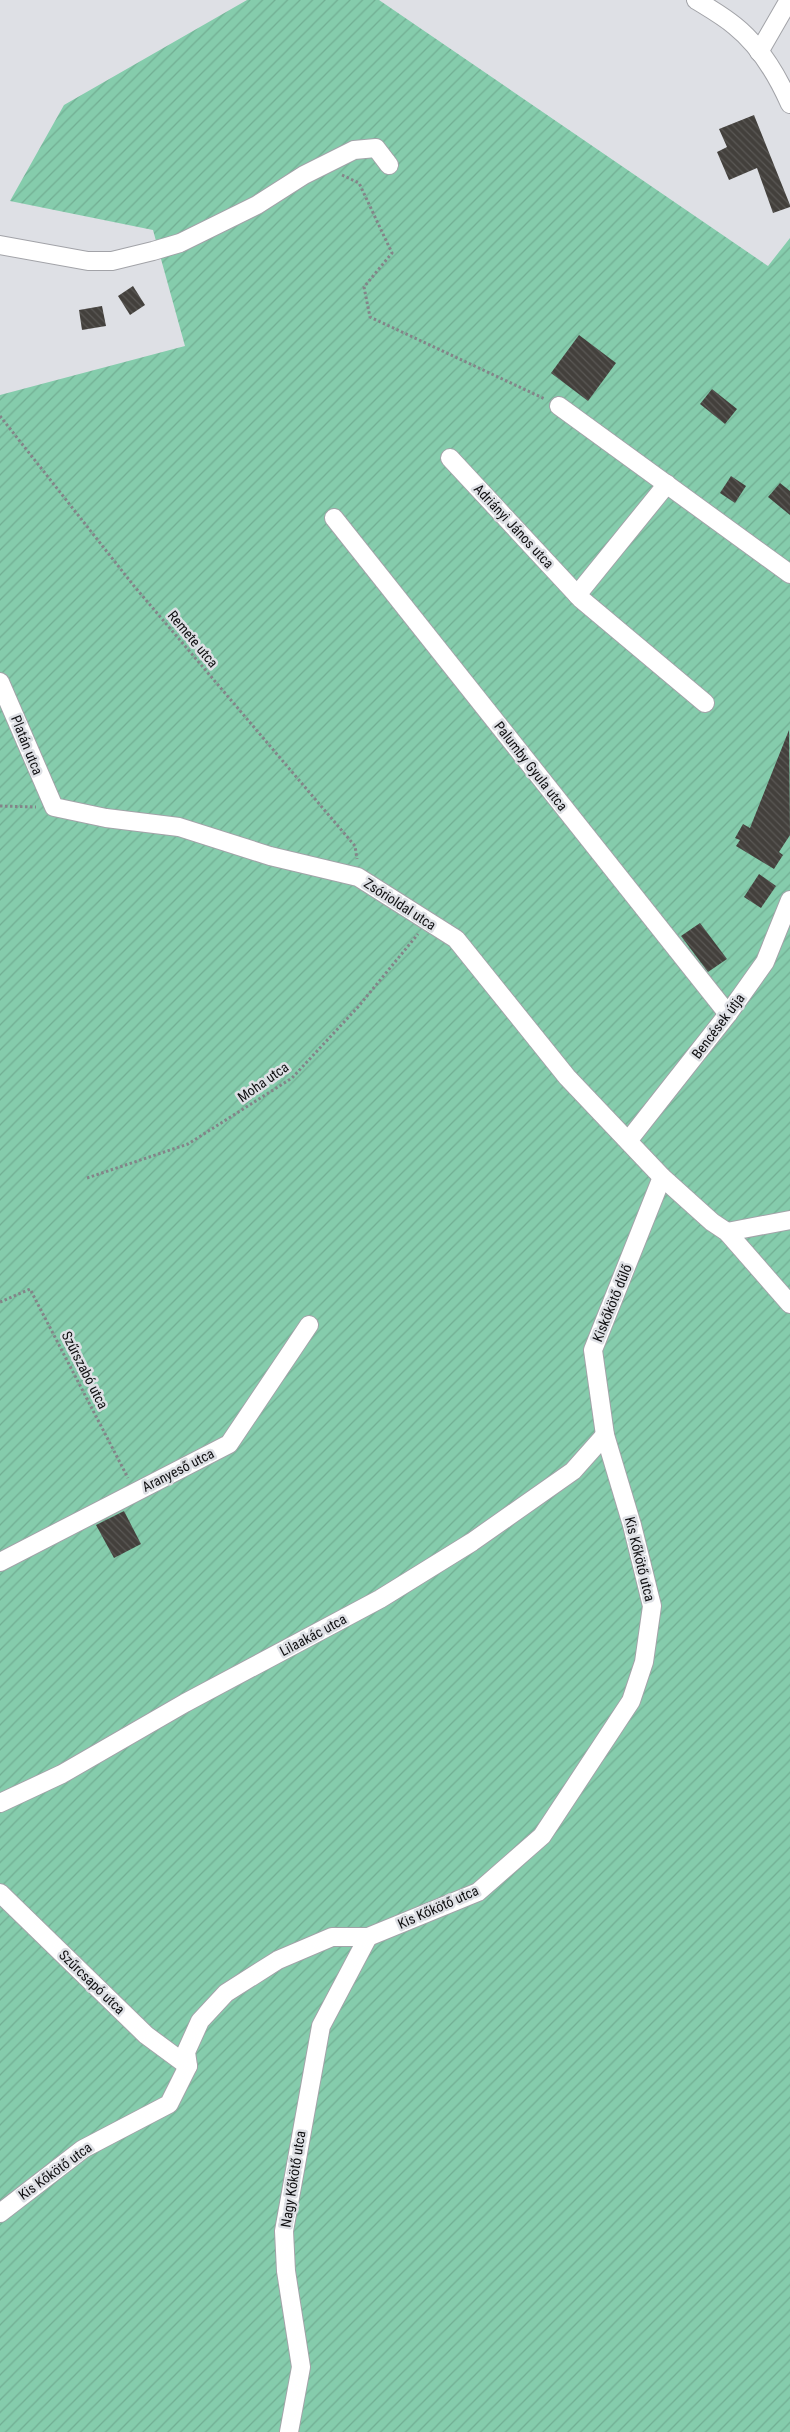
<svg xmlns="http://www.w3.org/2000/svg" width="790" height="2432" viewBox="0 0 790 2432" font-family="'Roboto Condensed',sans-serif">
  <style>
    .garden { fill: url(#garden-furrows) }
    .building { fill: url(#building-back-hatch) }
    .lines { fill: none; stroke-linecap: round; stroke-linejoin: round }
    .minor-casing { stroke: #a2a3a8; stroke-width: 20 }
    .path { stroke: #838488; stroke-width: 3; stroke-dasharray: 2.5 2.5; stroke-linecap: butt }
    .minor { stroke: #fff; stroke-width: 18 }
    .labels { text-anchor: middle; dominant-baseline: central; stroke-width: 5; stroke-linejoin: round; paint-order: stroke }
    .street-label { font-size: 14px; fill: #0f0f11; stroke: #dee0e5 }
  </style>
  <defs>
    <pattern id="garden-furrows" width="10" height="10" patternUnits="userSpaceOnUse" patternTransform="scale(1.25)"><rect width="10" height="10" fill="#85ccac"/><path d="M-1 1l2-2M0 10L10 0M9 11l2-2" fill="none" stroke="#72ae93"/></pattern>
    <pattern id="building-back-hatch" width="6" height="6" patternUnits="userSpaceOnUse" patternTransform="scale(1.25)"><rect width="6" height="6" fill="#43403c"/><path d="M-1 5l2 2M0 0l6 6M5-1l2 2" fill="none" stroke="#5a5855"/></pattern>
  </defs>
  <rect width="100%" height="100%" fill="#dee0e5"/>
  <polygon class="garden" points="247,0 379,0 768,266 790,238 790,2432 0,2432 0,395 185,346 153,230 10,201 64,105"/>
  <g class="building">
    <polygon points="754,115 790,205 790,207 773,213 757,168 729,180 717,152 727,147 719,129"/>
    <polygon points="133,286 145,305 130,315 118,296"/>
    <polygon points="102,306 106,326 82,330 79,310"/>
    <polygon points="579,335 616,363 588,401 551,373"/>
    <polygon points="712,389 737,409 725,424 700,404"/>
    <polygon points="731,476 746,486 735,503 720,493"/>
    <polygon points="780,483 790,491 790,515 768,497"/>
    <polygon points="789,730 790,835 779,852 783,855 774,869 736,846 740,840 735,838 743,824 750,828"/>
    <polygon points="759,874 776,886 761,908 744,897"/>
    <polygon points="700,923 727,959 708,972 681,936"/>
    <polygon points="124,1511 141,1544 114,1558 96,1525"/>
  </g>
  <g class="lines">
    <g class="minor-casing">
      <g id="minor">
        <path d="M696,0C709,8 723,16 735,26C760,46 777,75 790,104"/>
        <polyline points="759,52 789,0"/>
        <polyline points="0,245 88,261 112,261 153,251 180,243 257,205 304,175 354,150 376,148 389,165"/>
        <polyline points="559,406 790,574"/>
        <polyline points="450,458 581,599 705,703"/>
        <polyline points="334,518 728,1014"/>
        <polyline points="577,595 667,484"/>
        <polyline points="0,682 54,807 106,818 179,827 270,856 358,877 456,939 567,1077 662,1177 712,1222 727,1232 790,1304"/>
        <polyline points="628,1141 728,1014 765,962 790,900"/>
        <polyline points="727,1232 790,1220"/>
        <polyline points="0,1562 229,1444 309,1325"/>
        <polyline points="0,1803 62,1774 185,1703 380,1599 472,1542 573,1471 605,1435"/>
        <polyline points="0,1893 146,2035 188,2066"/>
        <polyline points="0,2213 83,2149 169,2104 188,2066 186,2052 200,2021 226,1993 278,1960 332,1937 368,1937 478,1892 542,1836 631,1701 644,1662 652,1606 632,1525 605,1435 593,1350 662,1177"/>
        <polyline points="289,2432 301,2367 286,2271 284,2231 321,2026 368,1937"/>
      </g>
    </g>
    <g class="path">
      <polyline points="342,175 359,183 392,253 364,287 370,317 545,399"/>
      <polyline points="0,416 134,586 355,846 357,859"/>
      <polyline points="0,806 36,807"/>
      <polyline points="87,1178 188,1144 292,1078 358,1007 418,934"/>
      <polyline points="0,1302 30,1289 128,1478"/>
    </g>
    <use href="#minor" class="minor"/>
  </g>
  <g class="labels">
    <g class="street-label">
      <text transform="translate(514 526) rotate(47)">Adriányi János utca</text>
      <text transform="translate(193 639) rotate(50)">Remete utca</text>
      <text transform="translate(27 745) rotate(68)">Platán utca</text>
      <text transform="translate(531 766) rotate(52)">Palumby Gyula utca</text>
      <text transform="translate(400 904) rotate(33)">Zsórioldal utca</text>
      <text transform="translate(718 1026) rotate(-53)">Bencések útja</text>
      <text transform="translate(263 1082) rotate(-35)">Moha utca</text>
      <text transform="translate(612 1303) rotate(-68)">Kiskőkötő dűlő</text>
      <text transform="translate(85 1370) rotate(63)">Szűrszabó utca</text>
      <text transform="translate(178 1470) rotate(-27)">Aranyeső utca</text>
      <text transform="translate(640 1559) rotate(76)">Kis Kőkötő utca</text>
      <text transform="translate(313 1635) rotate(-28)">Lilaakác utca</text>
      <text transform="translate(438 1907) rotate(-24)">Kis Kőkötő utca</text>
      <text transform="translate(92 1982) rotate(44)">Szűrcsapó utca</text>
      <text transform="translate(55 2171) rotate(-36)">Kis Kőkötő utca</text>
      <text transform="translate(293 2179) rotate(-81)">Nagy Kőkötő utca</text>
    </g>
  </g>
</svg>
